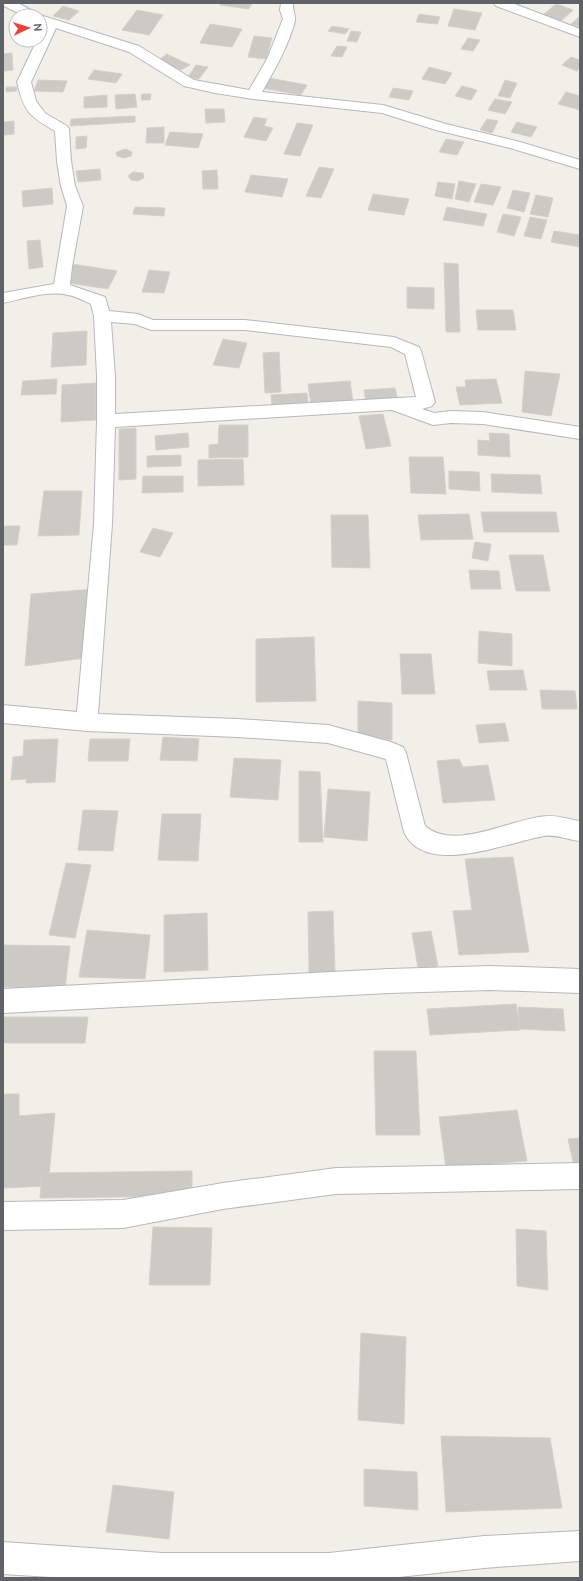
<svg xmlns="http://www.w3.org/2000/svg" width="583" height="1581" viewBox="0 0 583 1581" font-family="Ubuntu,sans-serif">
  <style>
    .building { fill: #cccac5; stroke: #d6d1c6 }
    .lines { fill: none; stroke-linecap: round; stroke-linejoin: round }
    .street-casing { stroke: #b5b8bc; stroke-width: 2 }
    .street { fill: #fff; fill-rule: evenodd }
  </style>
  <rect width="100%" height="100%" fill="#f1efe8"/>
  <g class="building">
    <polygon points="221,3 252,3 249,9 220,5"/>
    <polygon points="556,4 573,10 561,21 543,15"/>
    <polygon points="63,6 79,11 69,20 53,16"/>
    <polygon points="454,9 482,13 475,30 448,26"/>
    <polygon points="137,10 163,15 149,35 122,30"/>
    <polygon points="419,14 440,17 437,24 416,22"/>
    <polygon points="580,16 580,27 571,24"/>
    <polygon points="210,24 242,29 232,47 200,43"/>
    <polygon points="332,26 349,29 345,34 328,31"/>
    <polygon points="351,31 361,32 357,42 347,41"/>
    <polygon points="254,36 272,38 266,59 248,57"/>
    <polygon points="468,38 480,40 473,51 461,49"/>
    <polygon points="337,46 347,47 342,57 331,56"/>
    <polygon points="12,53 13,70 3,71 3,54"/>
    <polygon points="167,54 190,65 181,70 159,60"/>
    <polygon points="571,57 580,60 580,68 577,71 562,65"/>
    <polygon points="196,65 208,67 199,79 188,77"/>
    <polygon points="429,67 452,73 445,84 422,79"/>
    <polygon points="94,70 122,74 116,83 88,79"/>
    <polygon points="269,78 307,85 301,95 262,88"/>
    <polygon points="38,80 67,81 63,92 34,91"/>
    <polygon points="505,80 517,83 510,98 498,96"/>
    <polygon points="462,86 477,90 471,100 455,96"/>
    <polygon points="6,87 17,87 16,91 6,92"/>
    <polygon points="393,88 413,91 409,100 389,97"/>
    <polygon points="566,92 580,96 580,110 558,104"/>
    <polygon points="135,94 137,107 116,109 115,95"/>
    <polygon points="142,94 151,94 150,100 141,100"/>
    <polygon points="107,95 107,107 84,108 84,97"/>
    <polygon points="495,99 512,102 505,114 488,110"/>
    <polygon points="205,109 224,109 225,122 206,123"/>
    <polygon points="135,116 135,122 70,126 71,119"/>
    <polygon points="254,117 267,119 264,126 273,128 266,141 244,137"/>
    <polygon points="487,119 498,121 492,133 480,130"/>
    <polygon points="14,121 14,134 3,135 3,122"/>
    <polygon points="517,122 537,127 531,137 511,132"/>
    <polygon points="297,123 313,125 300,156 284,154"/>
    <polygon points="164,127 164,143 146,143 147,128"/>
    <polygon points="170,132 203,134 198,148 165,145"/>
    <polygon points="87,136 86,148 76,149 76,137"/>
    <polygon points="446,139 464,142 457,155 439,152"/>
    <polygon points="126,149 132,152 131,156 124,158 117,156 116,153 119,151"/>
    <polygon points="319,167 334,169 321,198 306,196"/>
    <polygon points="100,169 101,180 78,182 76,171"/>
    <polygon points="217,170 218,189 203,189 202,171"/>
    <polygon points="133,172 143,173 144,178 138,181 131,180 128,176"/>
    <polygon points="251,175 288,179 282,197 245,192"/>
    <polygon points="459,181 476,184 469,202 455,199"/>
    <polygon points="438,182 455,184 452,199 435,196"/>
    <polygon points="481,184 501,187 493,205 474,202"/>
    <polygon points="52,188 53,204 23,207 22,191"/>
    <polygon points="513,190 530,193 524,212 507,208"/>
    <polygon points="373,194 409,199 404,215 368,210"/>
    <polygon points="536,195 553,198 548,217 530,214"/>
    <polygon points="135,207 165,208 164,216 133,214"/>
    <polygon points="447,207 487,214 483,226 443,220"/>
    <polygon points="503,214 521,217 514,236 497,232"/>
    <polygon points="530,217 547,220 541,239 524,236"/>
    <polygon points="554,231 580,235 580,234 580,247 551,242"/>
    <polygon points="40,240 43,267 29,269 27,241"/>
    <polygon points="444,263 458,264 460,332 446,332"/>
    <polygon points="72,264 117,271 108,289 62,282"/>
    <polygon points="149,270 170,272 164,293 142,292"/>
    <polygon points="407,287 434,288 434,309 407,308"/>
    <polygon points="476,310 513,310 516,330 478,330"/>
    <polygon points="87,331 86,365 51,367 53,333"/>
    <polygon points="223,339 247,343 239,368 213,365"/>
    <polygon points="279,352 281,392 265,393 263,353"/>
    <polygon points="525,371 560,374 551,416 522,412"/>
    <polygon points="57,379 56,394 21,395 23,381"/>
    <polygon points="496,379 502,403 460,405 456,387 466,387 465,380"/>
    <polygon points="350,381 353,402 311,405 308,384"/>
    <polygon points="96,383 96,420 61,422 62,385"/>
    <polygon points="395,388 398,401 366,403 364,390"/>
    <polygon points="307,393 308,404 272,406 271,395"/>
    <polygon points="383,414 391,446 366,449 359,416"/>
    <polygon points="219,425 248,425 248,457 209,458 209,445 218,444"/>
    <polygon points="136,428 136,479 119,480 119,429"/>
    <polygon points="188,433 189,447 156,450 155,436"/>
    <polygon points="489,433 509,434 510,457 478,455 478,440 490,441"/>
    <polygon points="181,455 181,466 147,467 147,456"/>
    <polygon points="409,457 443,457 446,494 411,493"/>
    <polygon points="243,459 244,485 198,486 198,460"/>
    <polygon points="449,471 479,472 480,491 449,489"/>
    <polygon points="491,474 540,475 542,494 492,492"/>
    <polygon points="143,476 183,476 183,492 142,493"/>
    <polygon points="44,491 82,491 79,535 38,536"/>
    <polygon points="481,512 556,512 559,532 484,532"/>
    <polygon points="469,514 473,539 421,540 418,515"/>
    <polygon points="331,515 368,515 370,568 332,567"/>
    <polygon points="3,526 20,526 17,545 3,545"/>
    <polygon points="153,528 173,533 160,557 140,552"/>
    <polygon points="475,542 491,544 488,561 472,558"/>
    <polygon points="509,555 543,555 550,591 516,591"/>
    <polygon points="469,570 499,571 501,589 471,589"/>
    <polygon points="95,589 85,658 25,666 31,594"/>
    <polygon points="479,631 512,634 512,666 478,663"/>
    <polygon points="314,637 316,701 256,702 256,639"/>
    <polygon points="400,654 431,654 435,694 402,694"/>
    <polygon points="523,670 527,690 490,690 487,671"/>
    <polygon points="540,690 575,691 577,709 542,709"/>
    <polygon points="358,701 392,703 392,740 358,739"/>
    <polygon points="505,723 509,741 479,743 476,725"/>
    <polygon points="163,737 199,739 197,761 160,760"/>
    <polygon points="58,739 55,782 26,783 26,779 11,780 13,757 23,756 24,740"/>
    <polygon points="90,739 130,739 128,761 88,761"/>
    <polygon points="234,758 281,760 278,800 230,797"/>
    <polygon points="459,759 463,767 488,765 495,800 443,803 437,761"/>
    <polygon points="299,771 320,772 323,842 299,842"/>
    <polygon points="328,789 370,792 367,841 324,837"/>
    <polygon points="83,810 118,811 113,851 78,850"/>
    <polygon points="162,814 201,814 198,861 158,860"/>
    <polygon points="513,857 529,952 459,955 453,911 472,910 465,859"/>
    <polygon points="66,863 91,865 75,938 49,935"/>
    <polygon points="333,911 335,972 309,973 308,912"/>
    <polygon points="207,913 208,970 164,972 164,915"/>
    <polygon points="87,930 150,935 145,979 79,977"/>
    <polygon points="431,931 438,966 418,968 412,933"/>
    <polygon points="3,945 70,946 65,988 3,987"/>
    <polygon points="516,1004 520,1030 430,1035 427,1009"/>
    <polygon points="518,1007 563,1009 565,1031 519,1029"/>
    <polygon points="3,1017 88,1017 85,1043 3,1043"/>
    <polygon points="374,1051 416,1051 420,1135 376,1135"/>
    <polygon points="3,1094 19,1094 19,1116 55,1113 48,1186 3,1188"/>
    <polygon points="517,1110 527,1161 446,1168 439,1117"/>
    <polygon points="580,1138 580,1165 574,1166 568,1139"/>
    <polygon points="192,1171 192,1196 40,1198 42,1173"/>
    <polygon points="153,1227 212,1228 210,1285 149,1285"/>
    <polygon points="516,1229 546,1231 548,1290 517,1286"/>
    <polygon points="361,1333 406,1337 404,1424 358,1420"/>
    <polygon points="441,1436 550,1438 562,1508 446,1512"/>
    <polygon points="364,1469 417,1472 418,1510 364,1506"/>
    <polygon points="113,1485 174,1492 169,1539 106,1532"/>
  </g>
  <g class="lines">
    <g class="street-casing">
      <g id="street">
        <path d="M3,3H18L40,15L139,46L194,80L249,90L267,59L283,19L280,10L281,3H293C292,9 296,16 295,21C288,47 275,69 262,92L383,105L446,124L520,142L580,160V169L510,148L436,130L382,113L253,99L215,93L184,86L129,52L56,28L31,82L36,101L45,113L67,126L69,129L71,161L75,186L83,206L72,267L70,285L105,297L109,311L138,314L153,320H245L394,337L419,347L421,351L435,402L432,406L422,409L434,413L451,411L483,412L580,427V439L483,424L451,423L433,425L392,410L115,427L112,524L98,714L238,719L328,725L391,742L403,747L406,753L425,826C455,852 512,818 547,816C558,815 569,820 580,821V841C568,840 556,834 544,836C508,842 425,878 404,832L386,759L328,743L238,737L87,731L3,723V705L77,712L94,524L97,421V376L94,316L91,304C84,301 76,296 68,295C47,290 23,299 3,303V293L54,284L67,206L61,186L57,161L55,131C29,116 24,112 17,82L37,40H40V35L45,25L40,23V16H24L4,6ZM111,322L135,324L151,330H245L391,347L405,354L416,397L115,414V376Z"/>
        <polygon points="494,3 512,3 580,29 580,37 496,6"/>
        <polygon points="490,966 580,969 580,993 490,990 389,993 3,1013 3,989 389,969"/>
        <polygon points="580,1163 580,1189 336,1194 223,1209 123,1228 3,1230 3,1202 123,1200 223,1183 336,1168"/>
        <polygon points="580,1531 580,1561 484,1568 389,1578 67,1578 3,1574 3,1542 162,1553 329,1553 484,1536"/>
      </g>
    </g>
    <use href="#street" class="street"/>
  </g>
  <rect width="583" height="1581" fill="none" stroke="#5f6368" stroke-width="8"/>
  <g transform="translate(28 28) rotate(86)"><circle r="19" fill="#ffffff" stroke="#bfc1c3"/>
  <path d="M0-3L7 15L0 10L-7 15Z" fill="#ea4335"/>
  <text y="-6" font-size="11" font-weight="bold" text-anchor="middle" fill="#5f6368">N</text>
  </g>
</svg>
